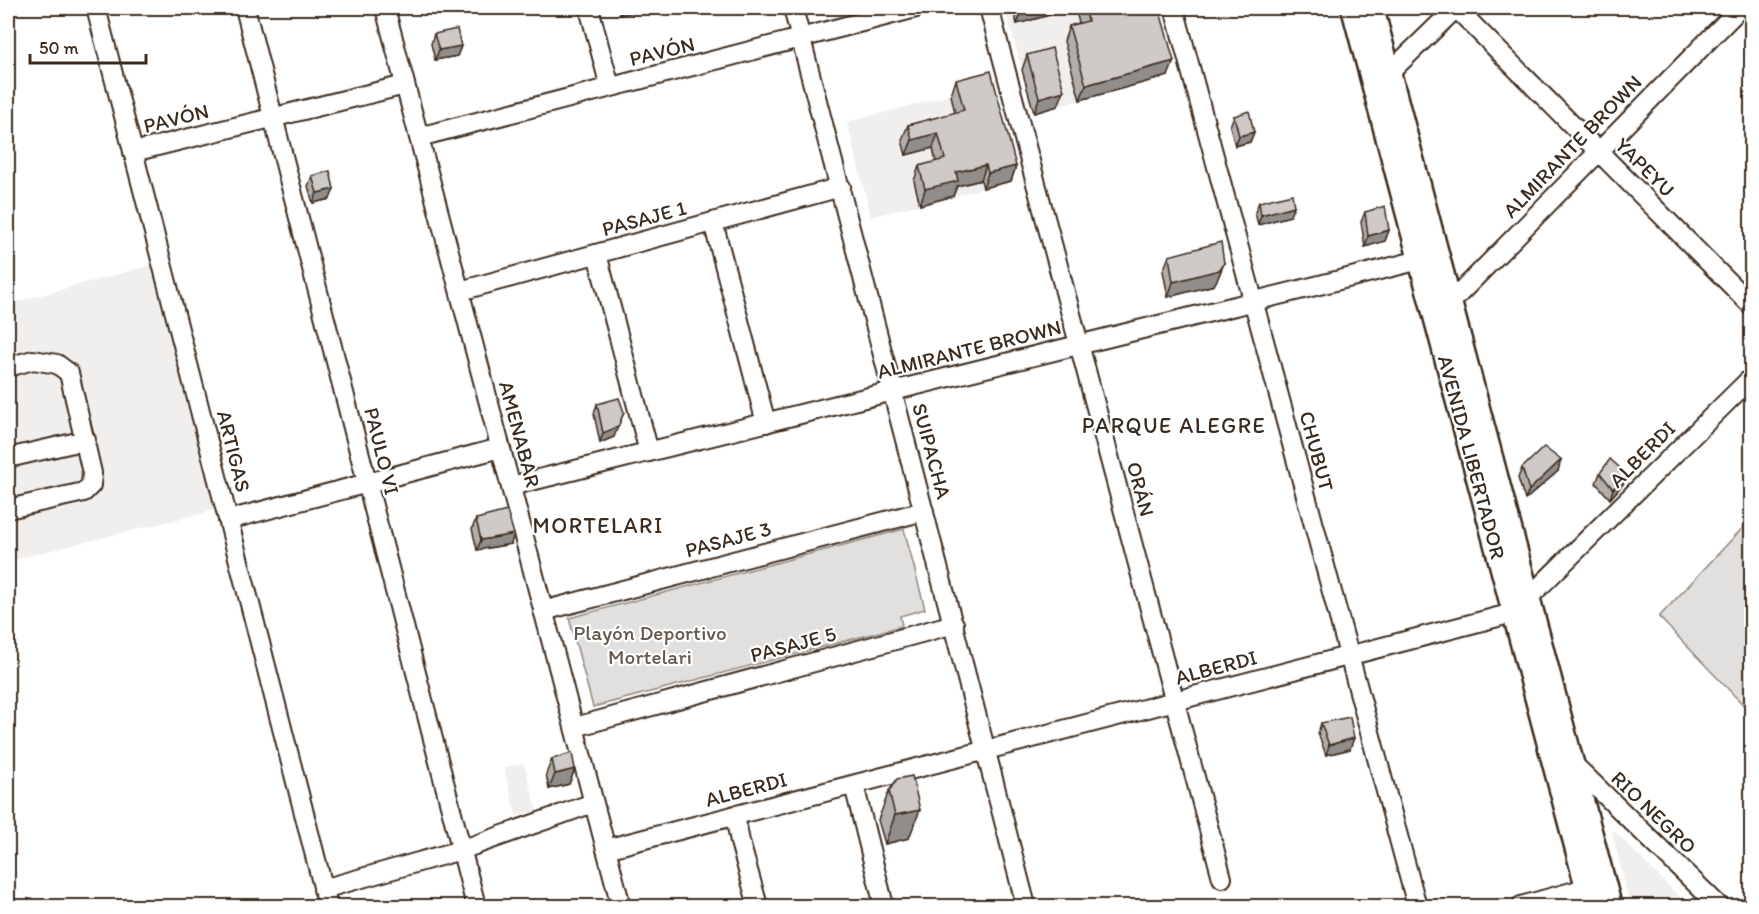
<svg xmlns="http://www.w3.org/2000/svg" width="1759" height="914" viewBox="0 0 1759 914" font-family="Itim,sans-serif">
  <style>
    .built { fill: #f1efee }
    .green { fill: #e2e0de; stroke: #8e857e; stroke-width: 1.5 }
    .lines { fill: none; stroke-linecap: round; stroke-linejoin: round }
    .minor-casing { stroke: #3b2a1e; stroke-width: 22 }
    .major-casing { stroke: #3b2a1e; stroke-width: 27 }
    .minor { stroke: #fff; stroke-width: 18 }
    .major { stroke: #fff; stroke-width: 22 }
    .wall { fill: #b2aeab; stroke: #3b2a1e; stroke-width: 1.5 }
    .shaded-wall { fill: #918d8b; stroke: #3b2a1e; stroke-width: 1.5 }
    .building { fill: #cfcac7; stroke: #3b2a1e; stroke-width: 1.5 }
    .labels { text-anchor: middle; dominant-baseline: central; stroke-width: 4.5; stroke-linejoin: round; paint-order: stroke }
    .street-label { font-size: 21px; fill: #3b2a1e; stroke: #fff }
    .park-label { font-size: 21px; fill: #65584e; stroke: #fff }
    .neighbourhood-label { font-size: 22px; letter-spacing: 1.5px; fill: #3b2a1e; stroke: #fff }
  </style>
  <rect width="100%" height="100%" fill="#fff"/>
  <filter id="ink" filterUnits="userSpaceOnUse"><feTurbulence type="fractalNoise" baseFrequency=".0167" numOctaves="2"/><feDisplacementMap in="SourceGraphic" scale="12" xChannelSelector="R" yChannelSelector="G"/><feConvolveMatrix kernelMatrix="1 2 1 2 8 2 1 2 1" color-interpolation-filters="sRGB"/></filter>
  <g filter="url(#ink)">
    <g class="built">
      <polygon points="1005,8 1149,8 1168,76 1034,113"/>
      <polygon points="986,86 1011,181 871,217 847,122"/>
      <polygon points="152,265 215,510 8,561 8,304"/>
      <polygon points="524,764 537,811 516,816 504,767"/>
      <polygon points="1611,828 1688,906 1630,906"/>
    </g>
    <g class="green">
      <polygon points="1751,519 1751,713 1659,617"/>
      <polygon points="904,529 925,609 900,616 902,626 593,707 569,618"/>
    </g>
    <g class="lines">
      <g class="minor-casing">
        <g id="minor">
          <polyline points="96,8 328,906"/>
          <polyline points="245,8 476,906"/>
          <polyline points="385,8 621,906"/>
          <polyline points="589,8 610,87"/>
          <polyline points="793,8 1026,906"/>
          <polyline points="989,8 1222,878"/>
          <polyline points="1174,8 1417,906"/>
          <polyline points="1456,8 1752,306"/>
          <polyline points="1389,73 1456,8"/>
          <polyline points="419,137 916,8"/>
          <polyline points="133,152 405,85"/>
          <polyline points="713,222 766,423"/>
          <polyline points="597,254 649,452"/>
          <polyline points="460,291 841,187"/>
          <polyline points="1440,305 1450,303 1740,8"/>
          <polyline points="8,367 33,360 57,364 69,373 92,473 91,485 84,492 8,509"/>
          <polyline points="8,458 86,440"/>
          <polyline points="511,486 1432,257"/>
          <polyline points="228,520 500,448"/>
          <polyline points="543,611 924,511"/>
          <polyline points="575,727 954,624"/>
          <polyline points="1570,763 1573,764 1719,906"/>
          <polyline points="854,785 884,906"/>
          <polyline points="735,815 740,842 758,906"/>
          <polyline points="606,849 1513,613 1752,377"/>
          <polyline points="323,889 461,850 593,803"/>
          <polyline points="1521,906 1600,884"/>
        </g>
      </g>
      <g class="major-casing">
        <g id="major">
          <polyline points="1353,8 1592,906"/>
          <polyline points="1372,8 1610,906"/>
        </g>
      </g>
      <use href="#minor" class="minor"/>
      <use href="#major" class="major"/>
    </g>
    <g class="wall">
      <polygon points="618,8 646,8 646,10 620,15"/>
      <polygon points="1013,8 1159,8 1168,76 1080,100 1064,41 1069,26 1079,23 1075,8 1017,24"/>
      <polygon points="434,34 461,46 457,56 435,60 431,44"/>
      <polygon points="1027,55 1058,106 1034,113 1022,70"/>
      <polygon points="956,80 1016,166 1011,181 983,188 981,180 957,186 953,196 920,205 914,181 919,166 936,162 933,148 906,155 902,140 908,125 955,113 951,95"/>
      <polygon points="1234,116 1254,132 1250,142 1235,146 1230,126"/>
      <polygon points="312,176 330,199 313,203 308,186"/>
      <polygon points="1259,202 1290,216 1258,225 1255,212"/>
      <polygon points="1365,212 1389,230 1385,241 1365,247 1361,222"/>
      <polygon points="1169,256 1224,263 1218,278 1214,285 1168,297 1163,271"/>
      <polygon points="597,404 614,437 600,443 594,414"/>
      <polygon points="1522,468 1558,471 1525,500 1518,478"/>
      <polygon points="1600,473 1623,484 1610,499 1596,483"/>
      <polygon points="476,519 511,544 477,550 472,529"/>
      <polygon points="1321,723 1350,749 1326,755 1318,733"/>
      <polygon points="552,759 575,769 569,784 549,789 546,774"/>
      <polygon points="889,791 909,838 885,844 878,820"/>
    </g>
    <g class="shaded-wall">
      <polygon points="623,8 646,8 646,10 620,15"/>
      <polygon points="1027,8 1075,8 1017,24 1023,9"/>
      <polygon points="461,46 457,56 435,60 439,50"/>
      <polygon points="1174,61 1168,76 1080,100 1086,85"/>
      <polygon points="1064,91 1058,106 1034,113 1039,98"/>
      <polygon points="1254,132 1250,142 1235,146 1239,136"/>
      <polygon points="938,133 933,148 906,155 912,140"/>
      <polygon points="986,165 981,180 957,186 953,196 920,205 925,189 956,172"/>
      <polygon points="1016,166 1011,181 983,188 988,173"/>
      <polygon points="334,189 330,199 313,203 317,193"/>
      <polygon points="1294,206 1290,216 1258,225 1261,215"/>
      <polygon points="1389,230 1385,241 1365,247 1368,236"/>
      <polygon points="1224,263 1218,278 1214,285 1168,297 1173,282"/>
      <polygon points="624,412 614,437 600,443 603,433"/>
      <polygon points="1561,460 1558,471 1525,500 1529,490"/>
      <polygon points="1627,474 1623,484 1610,499 1613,489"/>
      <polygon points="514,534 511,544 477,550 481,540"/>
      <polygon points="1354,738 1350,749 1326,755 1329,745"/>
      <polygon points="575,769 569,784 549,789 555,774"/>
      <polygon points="920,810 909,838 885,844 895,815"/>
    </g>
    <g class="building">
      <polygon points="1085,8 1159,8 1174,61 1086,85 1069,26 1088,21"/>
      <polygon points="457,29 461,46 439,50 434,34"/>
      <polygon points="1052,48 1064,91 1039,98 1027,55"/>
      <polygon points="991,71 1016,166 988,173 986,165 956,172 958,181 925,189 919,166 945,159 938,133 912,140 908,125 964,110 956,80"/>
      <polygon points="1249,111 1254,132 1239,136 1234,116"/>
      <polygon points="330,171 334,189 317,193 312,176"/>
      <polygon points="1292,194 1294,206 1261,215 1259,202"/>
      <polygon points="1385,206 1389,230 1368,236 1365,212"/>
      <polygon points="1221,242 1224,263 1219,270 1173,282 1169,256"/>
      <polygon points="619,398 624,412 618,427 603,433 597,404"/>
      <polygon points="1544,447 1561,460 1529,490 1522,468"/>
      <polygon points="1610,459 1627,474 1613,489 1600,473"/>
      <polygon points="507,511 514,534 481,540 476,519"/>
      <polygon points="1350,717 1354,738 1329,745 1321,723"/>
      <polygon points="572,753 575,769 555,774 552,759"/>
      <polygon points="912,776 920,810 895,815 889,791 897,779"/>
    </g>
  </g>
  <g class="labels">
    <g class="street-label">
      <text transform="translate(662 51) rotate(-14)">PAVÓN</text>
      <text transform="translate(176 118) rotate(-14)">PAVÓN</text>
      <text transform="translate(1572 146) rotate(-46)">ALMIRANTE BROWN</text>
      <text transform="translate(1645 167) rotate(45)">YAPEYU</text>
      <text transform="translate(644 218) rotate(-15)">PASAJE 1</text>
      <text transform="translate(969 349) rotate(-14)">ALMIRANTE BROWN</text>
      <text transform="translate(520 434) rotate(75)">AMENABAR</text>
      <text transform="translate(234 451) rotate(76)">ARTIGAS</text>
      <text transform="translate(382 451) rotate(76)">PAULO VI</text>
      <text transform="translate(932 451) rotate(75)">SUIPACHA</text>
      <text transform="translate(1317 451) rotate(75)">CHUBUT</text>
      <text transform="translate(1642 454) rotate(-45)">ALBERDI</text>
      <text transform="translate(1472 457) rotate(75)">AVENIDA LIBERTADOR</text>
      <text transform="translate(1141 489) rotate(75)">ORÁN</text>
      <text transform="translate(728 539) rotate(-15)">PASAJE 3</text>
      <text transform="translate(793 644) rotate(-15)">PASAJE 5</text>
      <text transform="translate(1216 667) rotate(-15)">ALBERDI</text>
      <text transform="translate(746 789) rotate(-15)">ALBERDI</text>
      <text transform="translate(1654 812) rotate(44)">RIO NEGRO</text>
    </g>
    <g class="park-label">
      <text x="650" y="632">Playón Deportivo<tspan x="650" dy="24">Mortelari</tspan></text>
    </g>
    <g class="neighbourhood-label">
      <text x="1174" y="425">PARQUE ALEGRE</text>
      <text x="598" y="525">MORTELARI</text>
    </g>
  </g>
  <rect width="1759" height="914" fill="none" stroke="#fff" stroke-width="30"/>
  <rect x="15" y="15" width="1729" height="884" fill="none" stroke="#3b2a1e" stroke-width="2" filter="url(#ink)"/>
  <path d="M30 54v9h116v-9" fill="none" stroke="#3b2a1e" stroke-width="3"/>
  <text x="39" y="54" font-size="18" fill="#3b2a1e" stroke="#ffffff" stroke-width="4.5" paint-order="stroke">50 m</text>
</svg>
